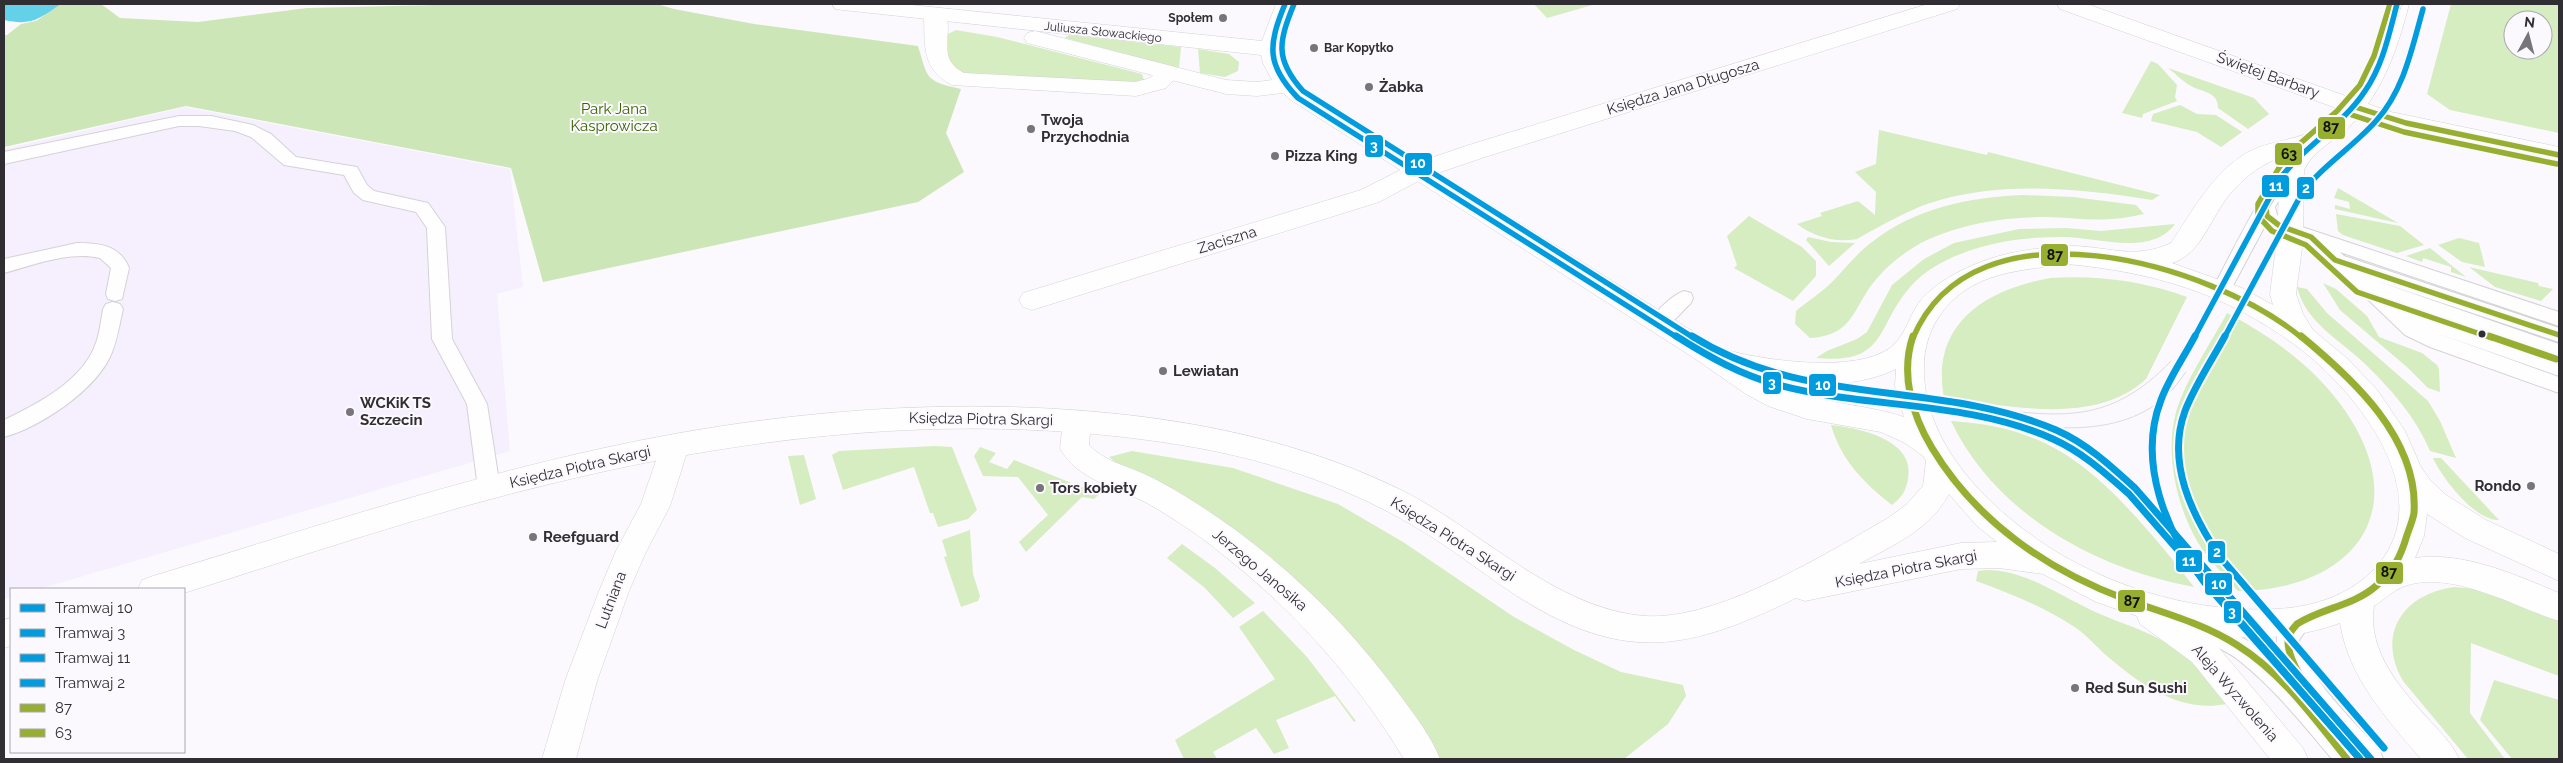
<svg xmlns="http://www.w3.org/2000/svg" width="2563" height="763" viewBox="0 0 2563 763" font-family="Raleway,sans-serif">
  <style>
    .built { fill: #f6f0fe }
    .green { fill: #d5edc1; fill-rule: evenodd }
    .forest { fill: #cce6b7 }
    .water { fill: #63d2e8 }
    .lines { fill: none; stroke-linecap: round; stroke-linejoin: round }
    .lane-casing { stroke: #d4d2d6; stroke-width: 2 }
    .street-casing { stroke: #d4d2d6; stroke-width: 1 }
    .secondary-casing { stroke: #d4d2d6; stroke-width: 1 }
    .lane { fill: #fefeff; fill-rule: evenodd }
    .street { fill: #fefeff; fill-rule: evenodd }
    .secondary { fill: #fefeff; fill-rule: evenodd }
    .tram { stroke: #dcdcdd; stroke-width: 1 }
    .bus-1-far1-casing { stroke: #fbf8fe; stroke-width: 9 }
    .bus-1-casing { stroke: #fbf8fe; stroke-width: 11 }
    .bus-2-far1-casing { stroke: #fbf8fe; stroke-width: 9 }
    .bus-2-casing { stroke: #fbf8fe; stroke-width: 11 }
    .bus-1-far1 { stroke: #97af31; stroke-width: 5.5 }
    .bus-1 { stroke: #97af31; stroke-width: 7 }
    .bus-2-far1 { stroke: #97af31; stroke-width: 5.5 }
    .bus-2 { stroke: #97af31; stroke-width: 7 }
    .tram-1-far1-casing { stroke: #fbf8fe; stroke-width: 9 }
    .tram-1-casing { stroke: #fbf8fe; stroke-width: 11 }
    .tram-2-far1-casing { stroke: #fbf8fe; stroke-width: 9 }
    .tram-2-casing { stroke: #fbf8fe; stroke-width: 11 }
    .tram-3-far1-casing { stroke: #fbf8fe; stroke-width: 9 }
    .tram-3-casing { stroke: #fbf8fe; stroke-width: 11 }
    .tram-4-far1-casing { stroke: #fbf8fe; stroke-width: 9 }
    .tram-4-casing { stroke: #fbf8fe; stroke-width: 11 }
    .tram-1-far1 { stroke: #009cdd; stroke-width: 5.5 }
    .tram-1 { stroke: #009cdd; stroke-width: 7 }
    .tram-2-far1 { stroke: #009cdd; stroke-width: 5.5 }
    .tram-2 { stroke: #009cdd; stroke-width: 7 }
    .tram-3-far1 { stroke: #009cdd; stroke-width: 5.5 }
    .tram-3 { stroke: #009cdd; stroke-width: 7 }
    .tram-4-far1 { stroke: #009cdd; stroke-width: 5.5 }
    .tram-4 { stroke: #009cdd; stroke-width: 7 }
    .poi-dot { fill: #77757a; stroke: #fbf8fe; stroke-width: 2 }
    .bus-dot { fill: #302e33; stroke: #fbf8fe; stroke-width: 2 }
    .labels { text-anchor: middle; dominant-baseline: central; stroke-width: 4; stroke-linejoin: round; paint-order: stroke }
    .far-poi-label { font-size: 12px; font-weight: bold; fill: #302e33; stroke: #fbf8fe; text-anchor: end }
    .far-street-label { font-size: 12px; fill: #302e33; stroke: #fbf8fe }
    .street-label { font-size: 15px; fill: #302e33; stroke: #fbf8fe }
    .poi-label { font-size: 15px; font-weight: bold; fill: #302e33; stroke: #fbf8fe; text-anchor: start }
    .park-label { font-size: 15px; fill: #3b6402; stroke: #fbf8fe }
    .line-badge { stroke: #fbf8fe; stroke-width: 2 }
    .badge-label { font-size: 14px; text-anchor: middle; font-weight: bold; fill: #fff }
    .pale-badge-label { font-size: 14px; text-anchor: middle; font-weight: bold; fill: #111 }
  </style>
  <rect width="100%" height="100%" fill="#fbf9fd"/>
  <polygon class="built" points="185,107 510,169 523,287 497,294 510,451 39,589 11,589 11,597 4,599 4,149"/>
  <g class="green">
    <polygon points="1534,4 1596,4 1547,18"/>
    <path d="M2451,4H2559V133L2450,110L2427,94ZM2513,20H2543V50H2513Z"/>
    <polygon points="956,30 997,37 1142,74 1144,80 1141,82 965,76 948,64 948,34"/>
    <polygon points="1069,35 1181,47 1179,68 1065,38"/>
    <polygon points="1198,49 1229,54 1239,62 1238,71 1225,77 1200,73"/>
    <polygon points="2151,61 2158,64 2177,85 2175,97 2177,101 2143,114 2142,118 2122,113"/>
    <path d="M2168,68L2254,98L2269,114L2248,129L2218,108C2218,93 2205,92 2195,88C2185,84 2176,74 2168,68Z"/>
    <polygon points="2180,105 2197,114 2216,115 2242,132 2221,147 2197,132 2151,121 2153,114"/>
    <path d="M1879,130L1987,155L1988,152L2160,195L2152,200C2083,189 2008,181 1940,200C1911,208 1884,224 1857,239C1835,243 1815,237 1797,224L1822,216L1820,213L1858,201L1875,215L1876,192L1855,172L1876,164Z"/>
    <polygon points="2338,188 2398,223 2335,209 2335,205 2350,209 2349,202 2334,198"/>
    <path d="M2023,195L2073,197L2136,205L2144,214C2133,216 2121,219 2110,219C2089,221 2067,217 2046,217C2005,217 1964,223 1927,240C1910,248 1891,262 1879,276C1852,305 1857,335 1810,338L1795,324L1796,311C1808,301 1821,293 1832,282C1845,269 1857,253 1872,242C1915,208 1970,197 2023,195Z"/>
    <polygon points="2336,214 2400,226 2424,245 2397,253 2343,235 2338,231"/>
    <polygon points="1749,216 1802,247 1816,261 1816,276 1793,301 1734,268 1737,265 1727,236"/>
    <path d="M2175,224C2151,257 2097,237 2064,237C2036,237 2008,239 1981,247C1957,254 1929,266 1912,285C1875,325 1889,365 1816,358L1827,351L1857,339L1867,332L1892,285L1924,259L1954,243L2019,229L2066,228L2101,231Z"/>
    <polygon points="1808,237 1831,242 1855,243 1829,266 1806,240"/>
    <polygon points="2459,238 2479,243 2485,267 2462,262 2438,245"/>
    <polygon points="2430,248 2466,277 2451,272 2451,267 2423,258 2422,262 2406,256"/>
    <polygon points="2469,267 2538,283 2539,286 2553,289 2541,301 2495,287"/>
    <path d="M2051,278C2097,275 2144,281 2187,297L2146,379C2094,427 2007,405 1944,398C1930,323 1987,289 2051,278Z"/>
    <polygon points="2323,283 2336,289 2367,316 2379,337 2422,353 2437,365 2439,369 2440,392 2428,388 2407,367 2340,310"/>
    <path d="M2297,287L2307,289L2327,313L2428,401L2440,421L2456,458L2430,451C2416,417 2390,388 2364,363C2339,339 2306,323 2297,287Z"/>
    <path d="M2227,313C2273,337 2317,369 2346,412C2415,514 2350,590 2238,591C2224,575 2208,559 2197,541C2176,504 2165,453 2176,412C2186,379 2211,343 2227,313Z"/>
    <path d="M1951,421C2035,426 2080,456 2135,516C2156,539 2175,562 2194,587C2096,569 1995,514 1951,421Z"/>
    <path d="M1831,425C1858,428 1916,439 1908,479C1906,491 1901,498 1892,505C1864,483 1841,460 1831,425Z"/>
    <polygon points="934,446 952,447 977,510 968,519 938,527 933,513 930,513 914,467 843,490 832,455 839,451"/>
    <polygon points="980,447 996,453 989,462 1007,469 1014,460 1099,494 1094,499 1082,497 1026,552 1019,542 1048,515 1018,477 983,476 974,456"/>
    <polygon points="1132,451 1233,468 1338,504 1403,542 1514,617 1574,650 1621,672 1683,685 1686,696 1668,724 1624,759 1437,759 1383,681 1109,457"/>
    <polygon points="804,455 816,499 800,505 788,456"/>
    <path d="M2433,458H2441L2499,520C2475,521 2442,478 2433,458Z"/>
    <polygon points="970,530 973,574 980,596 978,601 961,607 944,557 947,556 942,540"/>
    <polygon points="1182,544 1215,568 1255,603 1233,618 1205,588 1167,558"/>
    <path d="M1986,570C2025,570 2057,594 2091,610C2123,625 2156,632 2184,655C2200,669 2213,688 2226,704C2183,713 2144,687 2113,661C2100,651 2089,637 2076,628C2046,608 2010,593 1976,581L1978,571Z"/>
    <path d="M2454,587L2485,590L2559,620V676L2471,643L2470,713L2505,759H2468L2403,681C2376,634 2403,594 2454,587Z"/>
    <polygon points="1263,611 1307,657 1356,721 1354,722 1335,696 1276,720 1289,748 1274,754 1256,728 1213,752 1217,759 1184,759 1175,740 1275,679 1239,627"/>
    <polygon points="2494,680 2559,700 2559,759 2512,759 2480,720"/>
  </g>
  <path class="forest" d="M61,4H101L120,18L198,22L307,8L480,4H657L674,9L754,24L918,46C928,79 925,81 961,89L946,133L964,172L918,202L543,282L511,168L186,106L4,147V35H7L21,24L36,21Z"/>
  <path class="water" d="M4,4H61C39,19 31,26 4,20Z"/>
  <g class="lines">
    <g class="lane-casing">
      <g id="lane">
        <polygon points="179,116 211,116 253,125 271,134 296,157 357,167 367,185 374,191 428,203 445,227 452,339 487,404 500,488 497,494 489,497 481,494 478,488 467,404 432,339 427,228 416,212 363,200 354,193 344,175 284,165 251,137 235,131 199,126 179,126 4,164 4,152"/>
        <path d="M2295,154L2301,156L2304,160L2275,207L2277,215L2290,223L2559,312V326L2340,252L2344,256L2559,328V342L2368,278L2559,344V358L2394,302L2400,308L2410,309L2559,360V376L2434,332L2559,377V393L2430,347L2405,335L2307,241L2278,231L2266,224L2228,295L2221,297L2214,295L2212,290C2224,268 2277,159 2295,154Z"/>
        <path d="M77,243C99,243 120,245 129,268L122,299L115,301L108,299L106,294L111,268L100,258C68,251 34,265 4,273V259Z"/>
        <path d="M1684,291L1691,293L1693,298L1691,303C1680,313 1668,332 1652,327L1649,322C1656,311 1672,295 1684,291Z"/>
        <path d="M113,302L120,304L123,309C119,326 117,342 110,357C93,392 40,427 4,437V420C37,404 83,381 96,343C100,332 101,320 103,309L106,304Z"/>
        <path d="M2302,610L2310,613L2313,620L2299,640C2304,675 2356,723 2380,751L2383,759H2332C2302,723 2273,687 2236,658C2222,648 2192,637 2186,624L2189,617L2197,614L2205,617L2250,642L2286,673C2274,647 2269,622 2302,610Z"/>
      </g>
    </g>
    <g class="street-casing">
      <g id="street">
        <polygon points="1928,4 1960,4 1957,9 1485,157 1426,177 1379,202 1032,310 1023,307 1019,300 1023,293 1361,190 1410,165 1469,145"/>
        <polygon points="2057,4 2087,4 2391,112 2559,147 2559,163 2378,123 2060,9"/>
        <path d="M935,8L943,9C957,30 933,57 964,73L1136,82C1141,80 1147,80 1151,77C1161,70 1164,65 1177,68L1180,73L1166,88L1136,96L952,85C921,69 925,45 924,14L927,9Z"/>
        <path d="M1077,411L1087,414L1091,422L1089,445C1103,460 1123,465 1142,473C1158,480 1173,489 1188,498C1272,550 1345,619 1402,698C1416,717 1432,738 1440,759H1404C1356,680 1295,611 1222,554C1199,535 1173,518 1147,503C1117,487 1076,480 1060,448L1063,422L1067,414Z"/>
        <polygon points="675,435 685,438 689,446 670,506 645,554 629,591 597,681 576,759 542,759 565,681 599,591 616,551 641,504 661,446 665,438"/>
      </g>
    </g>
    <g class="secondary-casing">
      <g id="secondary">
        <path d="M832,4H902L1262,41L1276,4H1296C1283,42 1273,59 1307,90L1726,352L1730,351C1769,361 1856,373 1890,348C1904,337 1908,321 1916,307C1932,281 1975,262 2003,255C2022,250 2047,247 2067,246C2105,245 2133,261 2171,243C2191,213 2210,178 2240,157C2262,141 2292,142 2315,130C2360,105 2373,49 2388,4H2409C2398,48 2383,91 2351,125C2336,140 2313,150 2304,170L2303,240L2296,294L2303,314L2313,330L2349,360L2378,391L2405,431L2421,467L2430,480L2446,495L2486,520L2559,554V581L2465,538L2427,514L2424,536L2415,558C2463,551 2516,575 2559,593V621C2515,607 2449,568 2402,587C2391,592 2384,600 2374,606C2367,653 2402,690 2432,723C2442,734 2453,745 2459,759H2421C2386,718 2349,678 2340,623C2296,639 2249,641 2202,632L2214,642L2303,748L2308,759H2270L2192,662L2140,624L2137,616L2096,602L2043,574L1999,568L1961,569L1805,601L1796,598C1688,651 1624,664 1517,596C1482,573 1449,546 1412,525C1340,483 1262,458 1181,445C973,411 761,433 558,482C431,512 308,554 184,593V589H138L142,580L153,576C325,524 497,466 674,434C786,414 898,404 1012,407C1145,411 1282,431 1403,491C1481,530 1555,609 1645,616C1717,621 1826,554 1888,518L1906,505L1923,486L1926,461L1923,456L1905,443L1881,432L1807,419L1768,406L1746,394L1694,358L1291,100L1283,93L1257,96L1226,94L1027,43L1024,38L1027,33L1035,31L1226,80L1257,82L1272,80L1263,63L1261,55L843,10L835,9ZM2287,155L2280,170L2277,240L2270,294L2273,305L2242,288L2172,263C2202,254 2211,216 2230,194C2245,176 2264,162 2287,155ZM2067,264C2153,272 2225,293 2295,345C2359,392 2449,505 2366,577C2341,598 2310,607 2277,609C2199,613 2121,591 2055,551C1991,511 1921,444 1924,364C1925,333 1941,306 1967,289C1997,270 2034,269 2067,264ZM1896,369L1895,386L1904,417C1858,402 1807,404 1765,379C1806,386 1858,388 1896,369ZM1949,494L1977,526L1997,542L1961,543L1859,564C1893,545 1930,530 1949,494Z"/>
        <polygon points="11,618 11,646 4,648 4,620"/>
      </g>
    </g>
    <use href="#lane" class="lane"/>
    <use href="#street" class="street"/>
    <use href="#secondary" class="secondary"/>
    <g class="tram">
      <path d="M1981,407C2061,418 2111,424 2171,361"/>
      <path d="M1966,417C2029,426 2114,444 2166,396C2174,389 2180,380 2186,372"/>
    </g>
    <g class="bus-1-far1-casing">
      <g id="bus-1-far1">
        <polyline points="2399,4 2382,59 2367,90 2352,109 2293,162 2266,208 2267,216 2280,226 2311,237 2335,260 2559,335"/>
        <polyline points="2355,107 2406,123 2559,155"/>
        <path d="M1913,338C1973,194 2212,263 2302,338"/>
      </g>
    </g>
    <g class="bus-1-casing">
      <g id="bus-1">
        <path d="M1913,336C1900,374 1912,415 1932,448C1976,521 2047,570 2125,599C2163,613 2203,623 2237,645C2282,673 2314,718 2347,759"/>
        <path d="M2301,336C2353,379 2419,439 2414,513C2413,520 2409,529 2407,535C2401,556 2393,572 2376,586C2353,606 2322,608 2297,624C2293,629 2288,633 2288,640C2287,676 2347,734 2371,759"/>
      </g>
    </g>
    <g class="bus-2-far1-casing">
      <g id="bus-2-far1">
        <polyline points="2390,4 2374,56 2360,85 2337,111 2286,156 2258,204 2258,216 2272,231 2306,245 2357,292 2492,338"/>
        <polyline points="2352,115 2404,132 2557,164"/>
      </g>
    </g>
    <g class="bus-2-casing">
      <polyline id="bus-2" points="2489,336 2556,359"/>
    </g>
    <use href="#bus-1-far1" class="bus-1-far1"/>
    <use href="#bus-1" class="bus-1"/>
    <use href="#bus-2-far1" class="bus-2-far1"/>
    <use href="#bus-2" class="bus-2"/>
    <g class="tram-1-far1-casing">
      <path id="tram-1-far1" d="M1294,4C1279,41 1274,59 1303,91L1694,338"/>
    </g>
    <g class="tram-1-casing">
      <path id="tram-1" d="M1692,336C1808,409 1936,379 2056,430C2086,443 2111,466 2135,488L2371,759"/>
    </g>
    <g class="tram-2-far1-casing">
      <path id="tram-2-far1" d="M1285,4C1268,45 1266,65 1298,98L1678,338"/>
    </g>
    <g class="tram-2-casing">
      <path id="tram-2" d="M1676,336C1709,357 1741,375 1778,385C1868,409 1966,400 2053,439C2082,452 2105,473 2129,494L2360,759"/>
    </g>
    <g class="tram-3-far1-casing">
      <path id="tram-3-far1" d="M2194,338L2279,180C2304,146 2342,126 2365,91C2383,65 2389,34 2397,4"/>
    </g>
    <g class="tram-3-casing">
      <path id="tram-3" d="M2195,336C2184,357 2169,378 2161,400C2137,462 2166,532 2204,582L2360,759"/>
    </g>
    <g class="tram-4-far1-casing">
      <path id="tram-4-far1" d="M2224,338L2302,193C2323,165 2353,147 2376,121C2404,90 2412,48 2423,9"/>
    </g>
    <g class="tram-4-casing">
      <path id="tram-4" d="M2225,336C2212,360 2195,385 2185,411C2166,463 2192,515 2220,557L2384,748"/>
    </g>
    <use href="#tram-1-far1" class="tram-1-far1"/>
    <use href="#tram-1" class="tram-1"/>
    <use href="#tram-2-far1" class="tram-2-far1"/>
    <use href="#tram-2" class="tram-2"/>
    <use href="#tram-3-far1" class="tram-3-far1"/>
    <use href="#tram-3" class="tram-3"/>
    <use href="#tram-4-far1" class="tram-4-far1"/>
    <use href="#tram-4" class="tram-4"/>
  </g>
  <g class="poi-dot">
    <circle cx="1223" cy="18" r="5"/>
    <circle cx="1314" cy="48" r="5"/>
    <circle cx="1369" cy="87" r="5"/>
    <circle cx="1031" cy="129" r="5"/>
    <circle cx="1275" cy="156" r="5"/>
    <circle cx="1163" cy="371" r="5"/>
    <circle cx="350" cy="412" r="5"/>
    <circle cx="2531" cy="486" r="5"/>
    <circle cx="1040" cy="488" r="5"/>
    <circle cx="533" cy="537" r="5"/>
    <circle cx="2075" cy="688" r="5"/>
  </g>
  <circle class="bus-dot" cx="2482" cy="334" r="4.5"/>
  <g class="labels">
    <g class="far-poi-label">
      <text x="1213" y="18">Społem</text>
      <text x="1324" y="48" text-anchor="start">Bar Kopytko</text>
    </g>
    <g class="far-street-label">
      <text transform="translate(1103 32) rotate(6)">Juliusza Słowackiego</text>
    </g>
    <g class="street-label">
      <text transform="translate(2268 75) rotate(20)">Świętej Barbary</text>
      <text transform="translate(1683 87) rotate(-17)">Księdza Jana Długosza</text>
      <text transform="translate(1227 240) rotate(-17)">Zaciszna</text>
      <text transform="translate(981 419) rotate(1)">Księdza Piotra Skargi</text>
      <text transform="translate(580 467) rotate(-13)">Księdza Piotra Skargi</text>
      <text transform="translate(1453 539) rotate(32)">Księdza Piotra Skargi</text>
      <text transform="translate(1906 569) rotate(-11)">Księdza Piotra Skargi</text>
      <text transform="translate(1260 570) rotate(40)">Jerzego Janosika</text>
      <text transform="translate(611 600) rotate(-69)">Lutniana</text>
      <text transform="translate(2235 693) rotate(49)">Aleja Wyzwolenia</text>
    </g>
    <g class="poi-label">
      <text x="1379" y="87">Żabka</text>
      <text x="1041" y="120">Twoja<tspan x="1041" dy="17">Przychodnia</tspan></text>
      <text x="1285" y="156">Pizza King</text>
      <text x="1173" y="371">Lewiatan</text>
      <text x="360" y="403">WCKiK TS<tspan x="360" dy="17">Szczecin</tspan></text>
      <text x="2521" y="486" text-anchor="end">Rondo</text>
      <text x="1050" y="488">Tors kobiety</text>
      <text x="543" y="537">Reefguard</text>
      <text x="2085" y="688">Red Sun Sushi</text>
    </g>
    <g class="park-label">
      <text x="614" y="109">Park Jana<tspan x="614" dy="17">Kasprowicza</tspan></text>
    </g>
  </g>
  <g class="line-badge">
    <rect x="2317" y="116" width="29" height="24" rx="5" fill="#97af31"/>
    <rect x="1364" y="134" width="20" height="24" rx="5" fill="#009cdd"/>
    <rect x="2274" y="142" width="29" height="24" rx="5" fill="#97af31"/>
    <rect x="1404" y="152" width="29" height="24" rx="5" fill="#009cdd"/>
    <rect x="2261" y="174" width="29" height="24" rx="5" fill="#009cdd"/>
    <rect x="2296" y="176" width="19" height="24" rx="5" fill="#009cdd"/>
    <rect x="2040" y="243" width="29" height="24" rx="5" fill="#97af31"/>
    <rect x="1762" y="371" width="20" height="24" rx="5" fill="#009cdd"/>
    <rect x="1808" y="373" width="29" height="24" rx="5" fill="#009cdd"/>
    <rect x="2207" y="540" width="19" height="24" rx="5" fill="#009cdd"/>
    <rect x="2175" y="549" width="28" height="24" rx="5" fill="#009cdd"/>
    <rect x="2375" y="561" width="29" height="24" rx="5" fill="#97af31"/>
    <rect x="2204" y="572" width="29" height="24" rx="5" fill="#009cdd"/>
    <rect x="2117" y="589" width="29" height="24" rx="5" fill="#97af31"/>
    <rect x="2223" y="600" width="19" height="24" rx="5" fill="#009cdd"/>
  </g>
  <g class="badge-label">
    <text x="1374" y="151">3</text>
    <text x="1418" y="168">10</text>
    <text x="2276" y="191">11</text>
    <text x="2306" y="193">2</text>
    <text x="1772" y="388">3</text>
    <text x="1823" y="390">10</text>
    <text x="2217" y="557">2</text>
    <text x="2189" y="566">11</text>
    <text x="2219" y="589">10</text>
    <text x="2232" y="617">3</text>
  </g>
  <g class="pale-badge-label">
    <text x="2331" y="132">87</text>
    <text x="2289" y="159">63</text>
    <text x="2055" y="260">87</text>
    <text x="2389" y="577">87</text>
    <text x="2132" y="606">87</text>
  </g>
  <rect width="2563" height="763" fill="none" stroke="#302e33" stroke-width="10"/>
  <rect x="10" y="588" width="175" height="165" fill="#fbf8fe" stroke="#aaa7ad"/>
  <rect x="20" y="604" width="25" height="8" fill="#009cdd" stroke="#aaa7ad"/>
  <text x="55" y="613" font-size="15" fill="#302e33">Tramwaj 10</text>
  <rect x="20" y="629" width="25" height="8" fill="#009cdd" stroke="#aaa7ad"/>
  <text x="55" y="638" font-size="15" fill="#302e33">Tramwaj 3</text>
  <rect x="20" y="654" width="25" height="8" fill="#009cdd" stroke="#aaa7ad"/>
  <text x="55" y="663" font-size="15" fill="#302e33">Tramwaj 11</text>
  <rect x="20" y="679" width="25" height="8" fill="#009cdd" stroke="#aaa7ad"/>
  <text x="55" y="688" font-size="15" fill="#302e33">Tramwaj 2</text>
  <rect x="20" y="704" width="25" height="8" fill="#97af31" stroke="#aaa7ad"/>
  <text x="55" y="713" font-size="15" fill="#302e33">87</text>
  <rect x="20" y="729" width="25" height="8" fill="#97af31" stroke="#aaa7ad"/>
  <text x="55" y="738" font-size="15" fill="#302e33">63</text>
  <g transform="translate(2528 35) rotate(7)"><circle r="24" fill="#fbf8fe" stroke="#aaa7ad"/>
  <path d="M0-4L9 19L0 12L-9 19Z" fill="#77757a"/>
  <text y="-8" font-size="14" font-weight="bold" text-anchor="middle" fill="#302e33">N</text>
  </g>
</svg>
